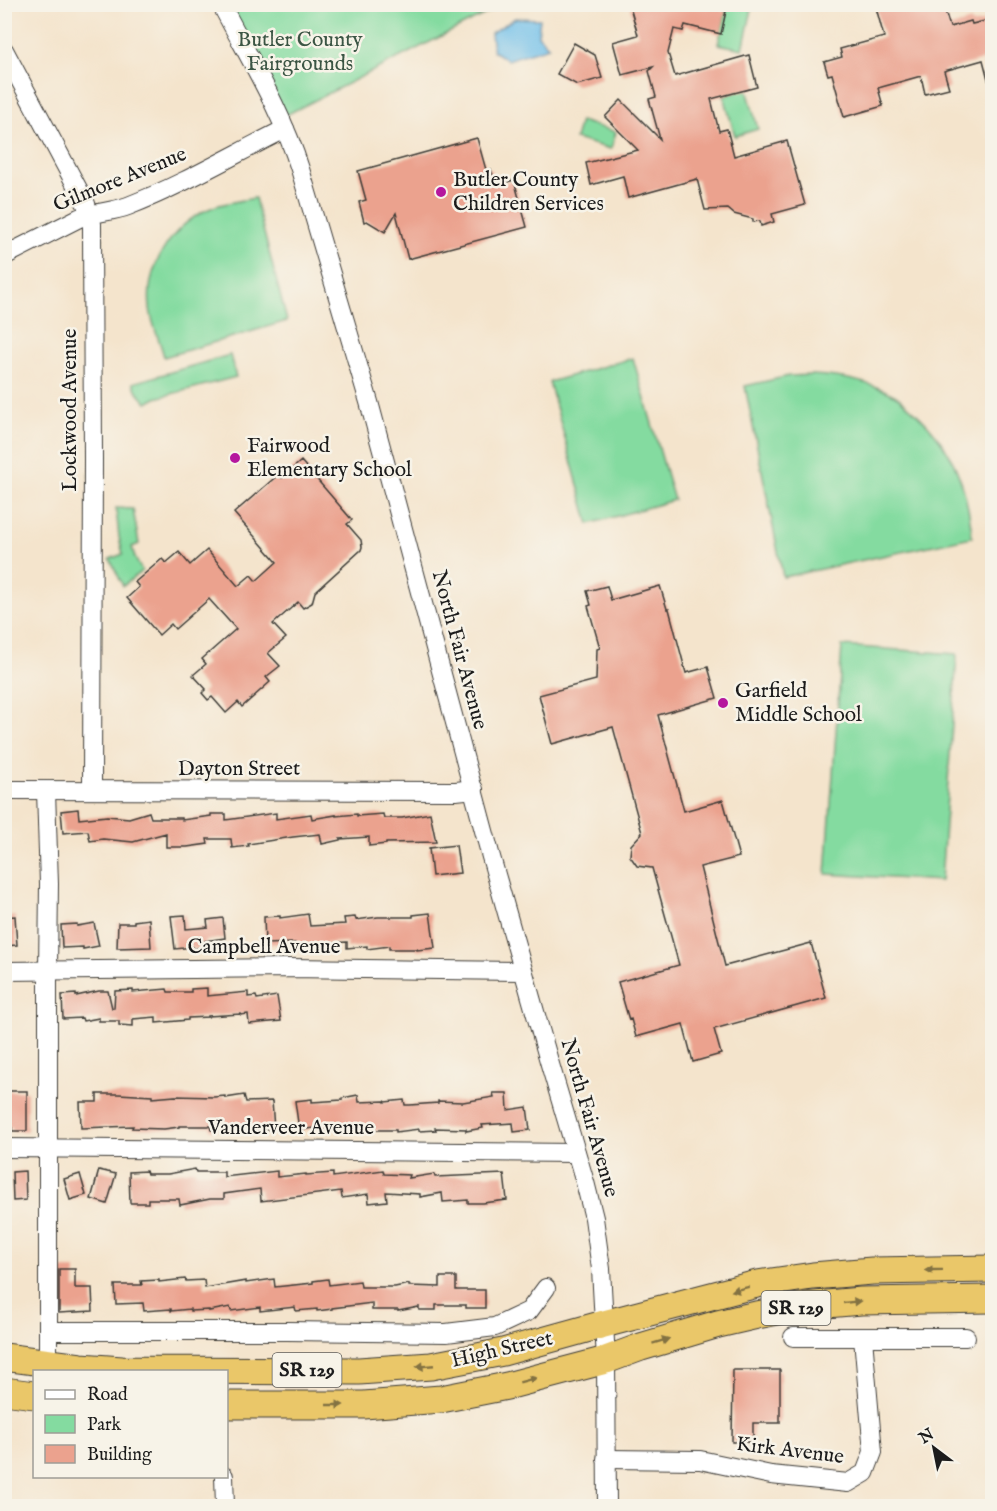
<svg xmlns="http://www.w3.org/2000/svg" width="997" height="1511" viewBox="0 0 997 1511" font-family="'IM FELL English',serif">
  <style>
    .green { fill: #84dba0; stroke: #507c5e; stroke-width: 1.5 }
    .water { fill: #6fbfea; stroke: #466e83; stroke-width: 1.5 }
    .building { fill: #eba28e }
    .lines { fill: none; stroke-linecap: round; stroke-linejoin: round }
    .minor-casing { stroke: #3c3a36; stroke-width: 20 }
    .highway-casing { stroke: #3c3a36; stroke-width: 29 }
    .minor { stroke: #fff; stroke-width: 18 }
    .highway { stroke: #eac769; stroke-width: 27 }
    .oneway { fill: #837242 }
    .poi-dot { fill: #b5179e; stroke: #f7f3e8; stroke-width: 2 }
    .labels { text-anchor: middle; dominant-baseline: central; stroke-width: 5; stroke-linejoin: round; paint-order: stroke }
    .shield { fill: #f7f3e8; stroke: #5e5c59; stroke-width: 1.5 }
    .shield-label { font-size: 20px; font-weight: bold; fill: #1c1c1c }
    .park-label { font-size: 21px; fill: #3b5544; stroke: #f7f3e8 }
    .street-label { font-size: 21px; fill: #1c1c1c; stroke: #f7f3e8 }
    .poi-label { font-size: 21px; fill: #1c1c1c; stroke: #f7f3e8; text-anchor: start }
  </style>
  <rect width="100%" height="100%" fill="#f7f3e8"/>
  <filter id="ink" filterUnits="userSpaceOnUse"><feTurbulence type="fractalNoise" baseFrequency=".0167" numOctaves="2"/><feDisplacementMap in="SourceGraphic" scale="12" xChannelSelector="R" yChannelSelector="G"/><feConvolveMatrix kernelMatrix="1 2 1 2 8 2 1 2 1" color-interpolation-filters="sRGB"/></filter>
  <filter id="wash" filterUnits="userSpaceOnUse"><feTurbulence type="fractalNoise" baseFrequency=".008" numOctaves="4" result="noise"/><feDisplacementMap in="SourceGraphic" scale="24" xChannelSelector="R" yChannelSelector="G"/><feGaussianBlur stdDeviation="1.35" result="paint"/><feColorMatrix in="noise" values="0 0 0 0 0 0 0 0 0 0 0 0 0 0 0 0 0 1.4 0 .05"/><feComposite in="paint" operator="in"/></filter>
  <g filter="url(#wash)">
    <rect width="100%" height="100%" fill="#f4e4cc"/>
    <g class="green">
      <polygon points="221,5 503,5 280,118"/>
      <polygon points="728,5 753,5 743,49 718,44"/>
      <polygon points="747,89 758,129 735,136 724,96"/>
      <polygon points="580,121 616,132 611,149 575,139"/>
      <path d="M255,198L287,321L164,357C160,340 152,326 150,308C145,263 176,219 219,205C230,202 243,200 255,198Z"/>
      <polygon points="230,355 236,377 156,398 147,403 138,393 133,383"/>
      <polygon points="633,358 674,500 589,524 549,382"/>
      <path d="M812,375C840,376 871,382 896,396C904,401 910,408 917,414C953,448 968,488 972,537L783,577L745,386L789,376Z"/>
      <polygon points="116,508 133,509 139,544 132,547 135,558 142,571 123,586 110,559 123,554 119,537"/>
      <polygon points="842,646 957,654 941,881 826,874"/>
    </g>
    <polygon class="water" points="515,18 540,19 538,35 549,47 507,60 493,51 491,33"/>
    <g id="blocks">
      <g class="building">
        <polygon points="638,4 698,4 726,11 721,34 685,25 683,31 674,29 668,53 675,76 749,55 757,87 711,99 719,131 727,129 734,156 787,141 805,205 772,214 774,222 761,226 760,221 753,222 753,219 734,214 728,209 705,210 697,179 628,198 623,176 591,185 586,163 638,150 605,117 621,100 660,139 649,99 656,97 649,71 653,67 622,75 613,42 638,35 630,7"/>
        <polygon points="875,4 943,4 950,27 971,21 972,24 993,19 993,82 989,83 983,60 944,71 949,88 925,94 921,76 878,88 883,106 844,117 832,74 828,75 824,62 842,57 840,49 884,37"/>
        <polygon points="574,43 595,55 602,78 577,85 557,74"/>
        <polygon points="477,138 486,170 491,169 496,185 514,180 527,227 408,259 396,213 385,232 367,221 364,222 359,202 366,200 358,171"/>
        <polygon points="301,461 352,520 347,524 361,540 362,547 361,550 315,592 312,603 303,608 298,602 273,624 286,638 268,653 280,666 266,677 270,682 242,707 238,702 226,713 212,697 208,700 202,693 206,689 193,675 206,664 202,659 236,629 209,599 175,629 171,624 159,635 127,598 139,587 135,582 162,559 166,563 179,552 190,565 207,550 238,586 251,575 256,581 277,562 234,513 279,474 282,478"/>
        <polygon points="607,586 611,600 660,586 667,609 669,609 686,673 708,667 717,698 658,715 684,811 723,800 739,857 700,867 725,966 811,943 826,998 714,1029 721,1054 693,1062 683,1024 636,1037 631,1019 629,1020 618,982 679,965 652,868 637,866 630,856 631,845 642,833 613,727 552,744 539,695 596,680 597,649 600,648 588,606 591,605 587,591"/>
        <polygon points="78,809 79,819 107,816 129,818 149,812 151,818 182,818 182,820 211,816 211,814 226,814 226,820 276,813 276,819 311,814 312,819 336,815 336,816 357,814 357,816 383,814 384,818 402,818 430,813 436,842 386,843 386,844 369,846 369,837 340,839 340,840 322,844 320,834 293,837 248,844 249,846 232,848 231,839 207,839 208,844 187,847 166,847 166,833 133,842 103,839 90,841 88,831 63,833 61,811"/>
        <polygon points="456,845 460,873 432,876 429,848"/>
        <polygon points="430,913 435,948 417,950 417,949 389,949 389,946 367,949 367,946 347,948 347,942 312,944 313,946 296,949 295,943 265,944 264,917 280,916 280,918 308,914 310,926 345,924 344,918 355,917 356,920 378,917 413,917 413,915"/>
        <polygon points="185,915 186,929 208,927 207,920 223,918 225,938 205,941 205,947 193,949 193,947 175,949 171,916"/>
        <polygon points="15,916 17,945 4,946 4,917"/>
        <polygon points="149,919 151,947 117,948 118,923 134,923 134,921"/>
        <polygon points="94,923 99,946 83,949 83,947 62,948 61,925 77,924 77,926"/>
        <polygon points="207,988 207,996 248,992 248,997 256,996 257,999 277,996 281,1021 249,1024 248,1014 241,1015 241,1014 208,1016 208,1017 188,1018 188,1020 156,1023 156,1017 133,1019 133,1026 119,1025 119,1021 99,1021 99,1018 83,1021 82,1018 63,1019 62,995 76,994 76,996 99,991 108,991 112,1008 114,1008 115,991 133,990 133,992 167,989 168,992 191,992 191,989"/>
        <polygon points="4,1091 27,1091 27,1131 12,1131 12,1127 4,1127"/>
        <polygon points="493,1093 507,1093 508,1110 527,1107 530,1130 514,1132 513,1123 482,1125 483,1128 466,1131 466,1129 435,1128 436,1130 419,1131 419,1129 396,1132 396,1130 368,1130 368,1127 348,1130 348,1129 321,1130 321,1127 299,1130 295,1101 312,1099 312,1102 342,1100 342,1098 358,1095 359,1102 385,1101 385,1102 404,1100 405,1105 410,1105 438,1103 438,1101 463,1102 494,1097"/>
        <polygon points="97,1094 119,1094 152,1096 152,1098 175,1096 214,1097 225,1096 225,1098 244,1095 246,1102 272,1101 274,1129 257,1130 257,1126 233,1130 232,1127 211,1130 210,1126 179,1126 179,1127 164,1129 132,1128 133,1126 81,1128 80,1102 97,1102"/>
        <polygon points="195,1169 196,1172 224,1172 224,1177 277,1171 277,1177 306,1174 306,1175 333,1173 333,1177 383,1170 384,1174 410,1175 409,1178 434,1174 435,1177 504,1174 507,1200 483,1203 468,1203 468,1200 443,1202 442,1193 420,1197 420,1194 386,1192 387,1201 369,1203 368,1194 342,1198 341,1191 261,1201 260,1189 224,1194 224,1199 210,1199 180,1205 179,1199 148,1199 148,1203 130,1203 129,1172 146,1171 147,1174 168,1174"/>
        <polygon points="99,1170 116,1174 107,1204 91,1199"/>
        <polygon points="25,1171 26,1200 13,1201 12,1172"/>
        <polygon points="80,1174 86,1195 70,1200 64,1179"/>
        <polygon points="59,1269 75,1269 75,1288 92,1288 93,1311 59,1313"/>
        <polygon points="440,1277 456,1277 456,1290 485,1290 485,1308 466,1308 466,1305 436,1305 436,1310 419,1310 419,1307 398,1311 398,1310 372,1310 372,1303 332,1308 332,1309 317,1311 317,1309 296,1311 295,1307 260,1311 260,1307 231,1311 230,1307 209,1311 209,1310 190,1311 190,1309 171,1311 171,1309 144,1311 143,1303 116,1304 115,1285 142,1285 141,1281 159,1280 159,1282 185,1279 186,1281 204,1280 205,1288 246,1281 246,1283 274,1279 275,1287 313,1283 313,1281 328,1279 329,1285 360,1281 361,1287 395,1287 409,1284 409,1286 440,1287"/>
        <polygon points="733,1370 780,1370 780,1423 753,1423 753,1442 732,1442"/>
      </g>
    </g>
  </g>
  <g filter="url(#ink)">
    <use href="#blocks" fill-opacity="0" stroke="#3c3a36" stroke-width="1.5"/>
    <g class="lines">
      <g class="minor-casing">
        <g id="minor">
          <path d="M221,4C249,58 282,111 300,169L369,402L491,857L549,1061L585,1182L594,1218L601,1269L606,1360L607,1506"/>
          <polyline points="4,50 86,204 92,224 93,458 92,790"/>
          <path d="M4,256L79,218C95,212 112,212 128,206C182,185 233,155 285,129"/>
          <polyline points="4,790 456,791 474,789"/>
          <polyline points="46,791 49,884 48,971 48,1362"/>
          <polyline points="4,971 289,968 523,971"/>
          <polyline points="4,1148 576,1153"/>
          <polyline points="48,1331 287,1331 446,1333 495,1327 529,1311 546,1288"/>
          <polyline points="793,1337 966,1337"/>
          <polyline points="606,1459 700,1460 771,1475 848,1483 865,1473 873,1452 863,1338"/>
          <polyline points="224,1476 225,1506"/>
        </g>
      </g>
      <g class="highway-casing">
        <g id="highway">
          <polyline points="4,1357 81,1367 122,1370 359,1371 431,1366 503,1352 604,1324 757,1284 813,1276 872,1271 992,1269"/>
          <polyline points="4,1391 34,1395"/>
          <polyline points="226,1405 364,1405 441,1399 507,1386 606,1360 641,1347 718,1324 757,1315 804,1306 861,1301 992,1299"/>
        </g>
      </g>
      <use href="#minor" class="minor"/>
      <use href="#highway" class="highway"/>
    </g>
    <defs><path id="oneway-solid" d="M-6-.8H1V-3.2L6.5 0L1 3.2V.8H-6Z" transform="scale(1.5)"/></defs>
    <g class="oneway">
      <use href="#oneway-solid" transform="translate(934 1270) rotate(179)"/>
      <use href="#oneway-solid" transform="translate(740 1289) rotate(166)"/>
      <use href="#oneway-solid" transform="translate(852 1302) rotate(-6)"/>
      <use href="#oneway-solid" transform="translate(661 1341) rotate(-17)"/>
      <use href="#oneway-solid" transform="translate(425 1366) rotate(175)"/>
      <use href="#oneway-solid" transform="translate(528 1380) rotate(-15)"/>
      <use href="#oneway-solid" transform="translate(335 1405)"/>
    </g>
  </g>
  <g class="poi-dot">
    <circle cx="441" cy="192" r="6"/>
    <circle cx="235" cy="458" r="6"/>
    <circle cx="723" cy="703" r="6"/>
  </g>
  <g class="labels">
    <g class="shield">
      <rect x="761.5" y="1291" width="69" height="34" rx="4.5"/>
      <rect x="272.5" y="1353" width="69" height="34" rx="4.5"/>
    </g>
    <g class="shield-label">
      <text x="796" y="1308">SR 129</text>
      <text x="307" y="1370">SR 129</text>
    </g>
    <g class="park-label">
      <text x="300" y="40">Butler County<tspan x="300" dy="24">Fairgrounds</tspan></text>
    </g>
    <g class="street-label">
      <text transform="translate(120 180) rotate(-22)">Gilmore Avenue</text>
      <text transform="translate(70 410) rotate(-90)">Lockwood Avenue</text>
      <text transform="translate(459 650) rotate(75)">North Fair Avenue</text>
      <text x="239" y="769">Dayton Street</text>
      <text x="264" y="947">Campbell Avenue</text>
      <text transform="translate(589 1118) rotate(74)">North Fair Avenue</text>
      <text x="291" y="1128">Vanderveer Avenue</text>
      <text transform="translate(502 1350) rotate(-13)">High Street</text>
      <text transform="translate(790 1451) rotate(7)">Kirk Avenue</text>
    </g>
    <g class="poi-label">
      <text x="453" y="180">Butler County<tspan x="453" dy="24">Children Services</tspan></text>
      <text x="247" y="446">Fairwood<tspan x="247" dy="24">Elementary School</tspan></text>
      <text x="735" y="691">Garfield<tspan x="735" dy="24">Middle School</tspan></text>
    </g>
  </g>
  <rect width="997" height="1511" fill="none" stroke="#f7f3e8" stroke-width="24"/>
  <rect x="33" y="1370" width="195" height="108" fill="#f7f3e8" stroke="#9f9d96" stroke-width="1.5"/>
  <rect x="45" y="1390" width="30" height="9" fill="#ffffff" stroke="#9f9d96" stroke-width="1.5"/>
  <text x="87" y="1400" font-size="18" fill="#1c1c1c">Road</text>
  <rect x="45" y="1415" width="30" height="18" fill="#84dba0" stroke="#9f9d96" stroke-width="1.5"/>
  <text x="87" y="1430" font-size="18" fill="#1c1c1c">Park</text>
  <rect x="45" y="1445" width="30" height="18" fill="#eba28e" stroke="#9f9d96" stroke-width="1.5"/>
  <text x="87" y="1460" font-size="18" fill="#1c1c1c">Building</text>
  <g transform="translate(934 1448) rotate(328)" stroke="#f7f3e8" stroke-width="4.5" paint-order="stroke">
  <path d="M0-4.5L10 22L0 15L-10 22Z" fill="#1c1c1c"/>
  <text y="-9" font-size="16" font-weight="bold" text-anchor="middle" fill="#1c1c1c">N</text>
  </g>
</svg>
